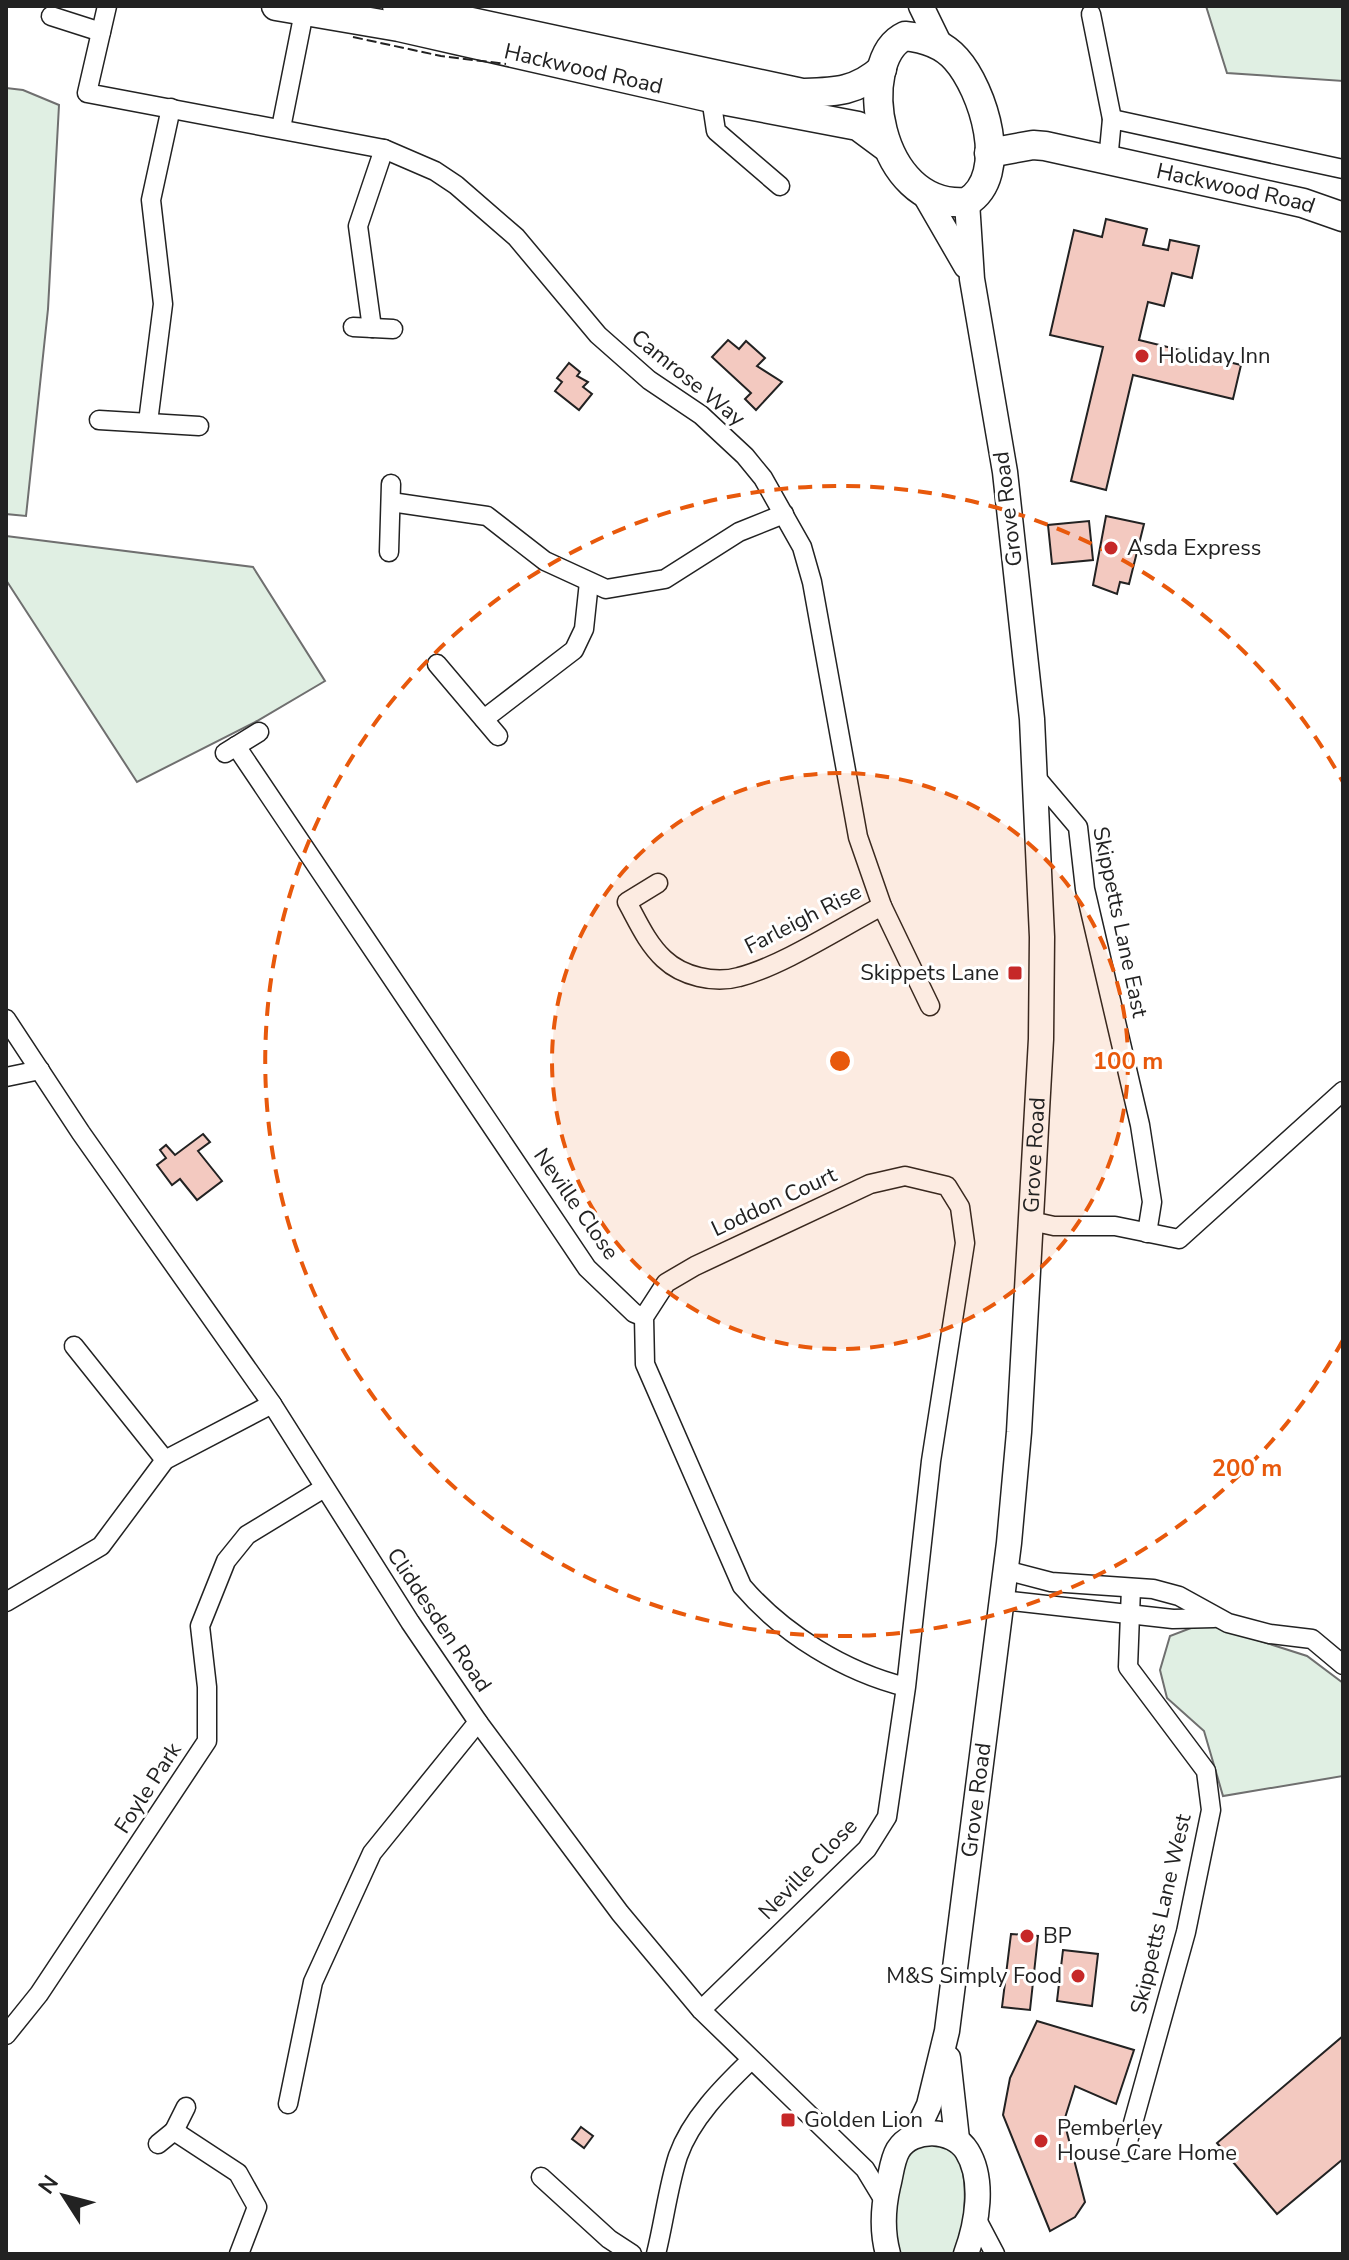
<svg xmlns="http://www.w3.org/2000/svg" width="1349" height="2260" viewBox="0 0 1349 2260" font-family="'Nunito Sans',sans-serif">
  <style>
    .green { fill: #e0efe3; stroke: #6f6f6f; stroke-width: 2 }
    .building { fill: #f3c9c0; stroke: #222; stroke-width: 2 }
    .lines { fill: none; stroke-linecap: round; stroke-linejoin: round }
    .street-casing { stroke: #222; stroke-width: 21 }
    .secondary-casing { stroke: #222; stroke-width: 27 }
    .primary-casing { stroke: #222; stroke-width: 31 }
    .street { stroke: #fff; stroke-width: 18 }
    .secondary { stroke: #fff; stroke-width: 24 }
    .primary { stroke: #fff; stroke-width: 28 }
    .fence { stroke: #222; stroke-width: 2; stroke-dasharray: 10 4; stroke-linecap: butt }
    .ring { fill: none; stroke: #e8590c; stroke-width: 4; stroke-dasharray: 14 10 }
    .poi-dot { fill: #c62828; stroke: #fff; stroke-width: 3 }
    .labels { text-anchor: middle; dominant-baseline: central; stroke-width: 6; stroke-linejoin: round; paint-order: stroke }
    .street-label { font-size: 22px; fill: #222; stroke: #fff }
    .poi-label { font-size: 22px; fill: #222; stroke: #fff; text-anchor: start }
    .centre { fill: #e8590c; stroke: #fff; stroke-width: 4 }
    .ring-label { font-size: 24px; text-anchor: middle; font-weight: bold; fill: #e8590c; stroke: #fff; stroke-width: 6; stroke-linejoin: round; paint-order: stroke }
  </style>
  <rect width="100%" height="100%" fill="#fff"/>
  <g class="green">
    <polygon points="1206,6 1343,6 1343,81 1227,73"/>
    <polygon points="6,88 23,90 59,105 48,309 26,516 6,514"/>
    <polygon points="6,536 253,567 325,681 257,721 137,782 6,580"/>
    <polygon points="1204,1623 1307,1656 1343,1683 1343,1776 1223,1796 1204,1731 1167,1698 1160,1670 1170,1636"/>
    <path d="M924,2141C931,2143 943,2144 949,2148C974,2161 963,2231 958,2254H900C891,2232 886,2175 903,2156C909,2151 917,2146 924,2141Z"/>
  </g>
  <g class="building">
    <polygon points="1106,219 1147,229 1143,245 1168,250 1170,240 1199,246 1192,278 1172,273 1164,306 1148,302 1139,340 1241,365 1233,399 1133,375 1106,490 1071,481 1103,347 1050,335 1074,230 1102,237"/>
    <polygon points="728,340 739,349 746,341 765,358 757,366 782,382 756,410 745,399 751,393 712,357"/>
    <polygon points="569,363 580,372 577,376 588,382 583,387 592,394 579,410 555,391 562,382 557,378"/>
    <polygon points="1106,516 1144,524 1129,584 1120,582 1117,594 1093,585"/>
    <polygon points="1089,521 1093,560 1052,564 1048,525"/>
    <polygon points="203,1134 210,1142 198,1151 222,1181 197,1200 180,1179 172,1185 157,1165 166,1158 160,1150 166,1145 175,1155"/>
    <polygon points="1011,1934 1038,1936 1030,2010 1002,2007"/>
    <polygon points="1063,1950 1098,1954 1092,2006 1057,2001"/>
    <polygon points="1037,2021 1134,2050 1116,2104 1075,2086 1064,2121 1085,2202 1075,2217 1050,2231 1003,2115 1010,2078"/>
    <polygon points="1343,2036 1343,2159 1277,2214 1217,2143"/>
    <polygon points="581,2127 593,2136 584,2148 572,2139"/>
  </g>
  <g class="lines">
    <g class="street-casing">
      <g id="street">
        <polyline points="107,6 87,93 384,149 435,171 456,185 516,237 598,335 649,380 701,415 745,456 763,478 802,547 812,582 858,837 882,906 930,1006"/>
        <polyline points="1091,14 1112,119 1108,161"/>
        <polyline points="51,16 101,32"/>
        <polyline points="711,98 716,131 780,186"/>
        <polyline points="1112,119 1343,169"/>
        <polyline points="281,128 304,12"/>
        <polyline points="353,327 393,329"/>
        <polyline points="372,328 358,226 384,149"/>
        <polyline points="99,420 199,426"/>
        <polyline points="148,422 163,304 151,200 171,108"/>
        <polyline points="391,502 487,516 545,561 606,589 665,579 739,532 784,514"/>
        <polyline points="389,552 391,484"/>
        <polyline points="437,664 498,736"/>
        <polyline points="484,719 574,650 584,629 589,582"/>
        <polyline points="236,746 587,1268 634,1313 644,1317"/>
        <polyline points="225,753 259,732"/>
        <polyline points="1034,775 1078,827 1085,889 1140,1125 1152,1202 1147,1233"/>
        <path d="M658,883L627,902C638,922 647,943 664,959C682,976 714,984 739,977C782,966 840,928 882,906"/>
        <polyline points="6,1019 81,1133 272,1404 410,1622 478,1722 620,1913 701,2010 865,2169 885,2202"/>
        <polyline points="6,1077 40,1070"/>
        <polyline points="1031,1221 1054,1226 1115,1226 1179,1239 1343,1091"/>
        <polyline points="74,1346 165,1460"/>
        <polyline points="1005,1570 1051,1582 1153,1589 1179,1596 1228,1623 1270,1634 1312,1639 1343,1665"/>
        <polyline points="1002,1600 1173,1619 1214,1618"/>
        <polyline points="6,1602 101,1546 165,1460 272,1404"/>
        <path d="M701,2010L867,1849L887,1817L906,1687C845,1672 783,1634 742,1586L645,1364L644,1317L666,1283L695,1266L870,1184L905,1176L947,1186L960,1207L965,1243L931,1461L906,1687"/>
        <polyline points="6,2035 39,1994 207,1741 207,1687 200,1626 226,1561 247,1535 324,1488"/>
        <polyline points="288,2104 313,1982 372,1853 478,1722"/>
        <polyline points="174,2131 186,2107"/>
        <polyline points="158,2144 174,2131 238,2173 257,2207 239,2254"/>
        <polyline points="1125,2152 1186,1932 1211,1810 1206,1771 1128,1667 1131,1588"/>
        <polyline points="541,2177 609,2239 632,2254"/>
        <polyline points="975,2216 995,2254"/>
        <path d="M656,2254C664,2222 668,2187 678,2156C691,2119 723,2087 750,2061"/>
      </g>
    </g>
    <g class="secondary-casing">
      <g id="secondary">
        <polyline points="921,6 941,47"/>
        <polyline points="925,195 966,266"/>
        <polyline points="948,2058 957,2139"/>
        <path id="s1" d="M915,2135L929,2105L947,2031L1009,1543L1019,1432L1041,1039L1042,937L1032,719L1005,472L972,279L967,202"/>
        <path d="M888,2254C882,2232 883,2208 888,2186C891,2175 892,2160 898,2150C912,2127 953,2128 967,2151C985,2180 977,2224 966,2254"/>
      </g>
    </g>
    <g class="primary-casing">
      <g id="primary">
        <path id="s2" d="M276,6L399,27L711,98L858,126L885,146"/>
        <path d="M397,6L802,93C835,92 856,92 882,69"/>
        <path d="M905,36C924,38 943,44 956,59C983,89 1011,175 967,202C875,210 855,59 905,36Z"/>
        <path id="s3" d="M989,153L1033,145L1045,146L1303,203L1343,217"/>
      </g>
    </g>
    <use href="#street" class="street"/>
    <use href="#secondary" class="secondary"/>
    <use href="#primary" class="primary"/>
    <polyline class="fence" points="353,37 441,56 506,64"/>
  </g>
  <circle cx="840" cy="1061" r="288" fill="#e8590c" fill-opacity=".12"/>
  <g class="ring">
    <circle cx="840" cy="1061" r="288"/>
    <path d="M1343 1340A575 575 0 1 1 1343 782"/>
  </g>
  <g class="poi-dot">
    <circle cx="1142" cy="356" r="8"/>
    <circle cx="1111" cy="548" r="8"/>
    <rect x="1007" y="965" width="16" height="16" rx="4"/>
    <circle cx="1027" cy="1936" r="8"/>
    <circle cx="1078" cy="1976" r="8"/>
    <rect x="780" y="2112" width="16" height="16" rx="4"/>
    <circle cx="1041" cy="2141" r="8"/>
  </g>
  <g class="labels">
    <g class="street-label">
      <text stroke="none"><textPath href="#s2" startOffset="314">Hackwood Road</textPath></text>
      <text stroke="none"><textPath href="#s3" startOffset="252">Hackwood Road</textPath></text>
      <text transform="translate(688 378) rotate(39)">Camrose Way</text>
      <text transform="translate(1008 509) rotate(-97)">Grove Road</text>
      <text transform="translate(803 919) rotate(-27)">Farleigh Rise</text>
      <text transform="translate(1120 922) rotate(78)">Skippetts Lane East</text>
      <text stroke="none"><textPath href="#s1" startOffset="990">Grove Road</textPath></text>
      <text transform="translate(774 1202) rotate(-25)">Loddon Court</text>
      <text transform="translate(576 1204) rotate(55)">Neville Close</text>
      <text transform="translate(439 1620) rotate(56)">Cliddesden Road</text>
      <text transform="translate(148 1788) rotate(-57)">Foyle Park</text>
      <text stroke="none"><textPath href="#s1" startOffset="342">Grove Road</textPath></text>
      <text transform="translate(808 1869) rotate(-46)">Neville Close</text>
      <text transform="translate(1161 1914) rotate(-77)">Skippetts Lane West</text>
    </g>
    <g class="poi-label">
      <text x="1158" y="356">Holiday Inn</text>
      <text x="1127" y="548">Asda Express</text>
      <text x="999" y="973" text-anchor="end">Skippets Lane</text>
      <text x="1043" y="1936">BP</text>
      <text x="1062" y="1976" text-anchor="end">M&amp;S Simply Food</text>
      <text x="804" y="2120">Golden Lion</text>
      <text x="1057" y="2128">Pemberley<tspan x="1057" dy="25">House Care Home</tspan></text>
    </g>
  </g>
  <circle cx="840" cy="1061" r="12" class="centre"/>
  <g class="ring-label">
    <text x="1128" y="1069">100 m</text>
    <text x="1247" y="1476">200 m</text>
  </g>
  <rect width="1349" height="2260" fill="none" stroke="#222222" stroke-width="16"/>
  <g transform="translate(64 2196) rotate(306)" stroke="#ffffff" stroke-width="6" paint-order="stroke">
  <path d="M0-6L14 30L0 20L-14 30Z" fill="#222222"/>
  <text y="-12" font-size="22" font-weight="bold" text-anchor="middle" fill="#222222">N</text>
  </g>
</svg>
